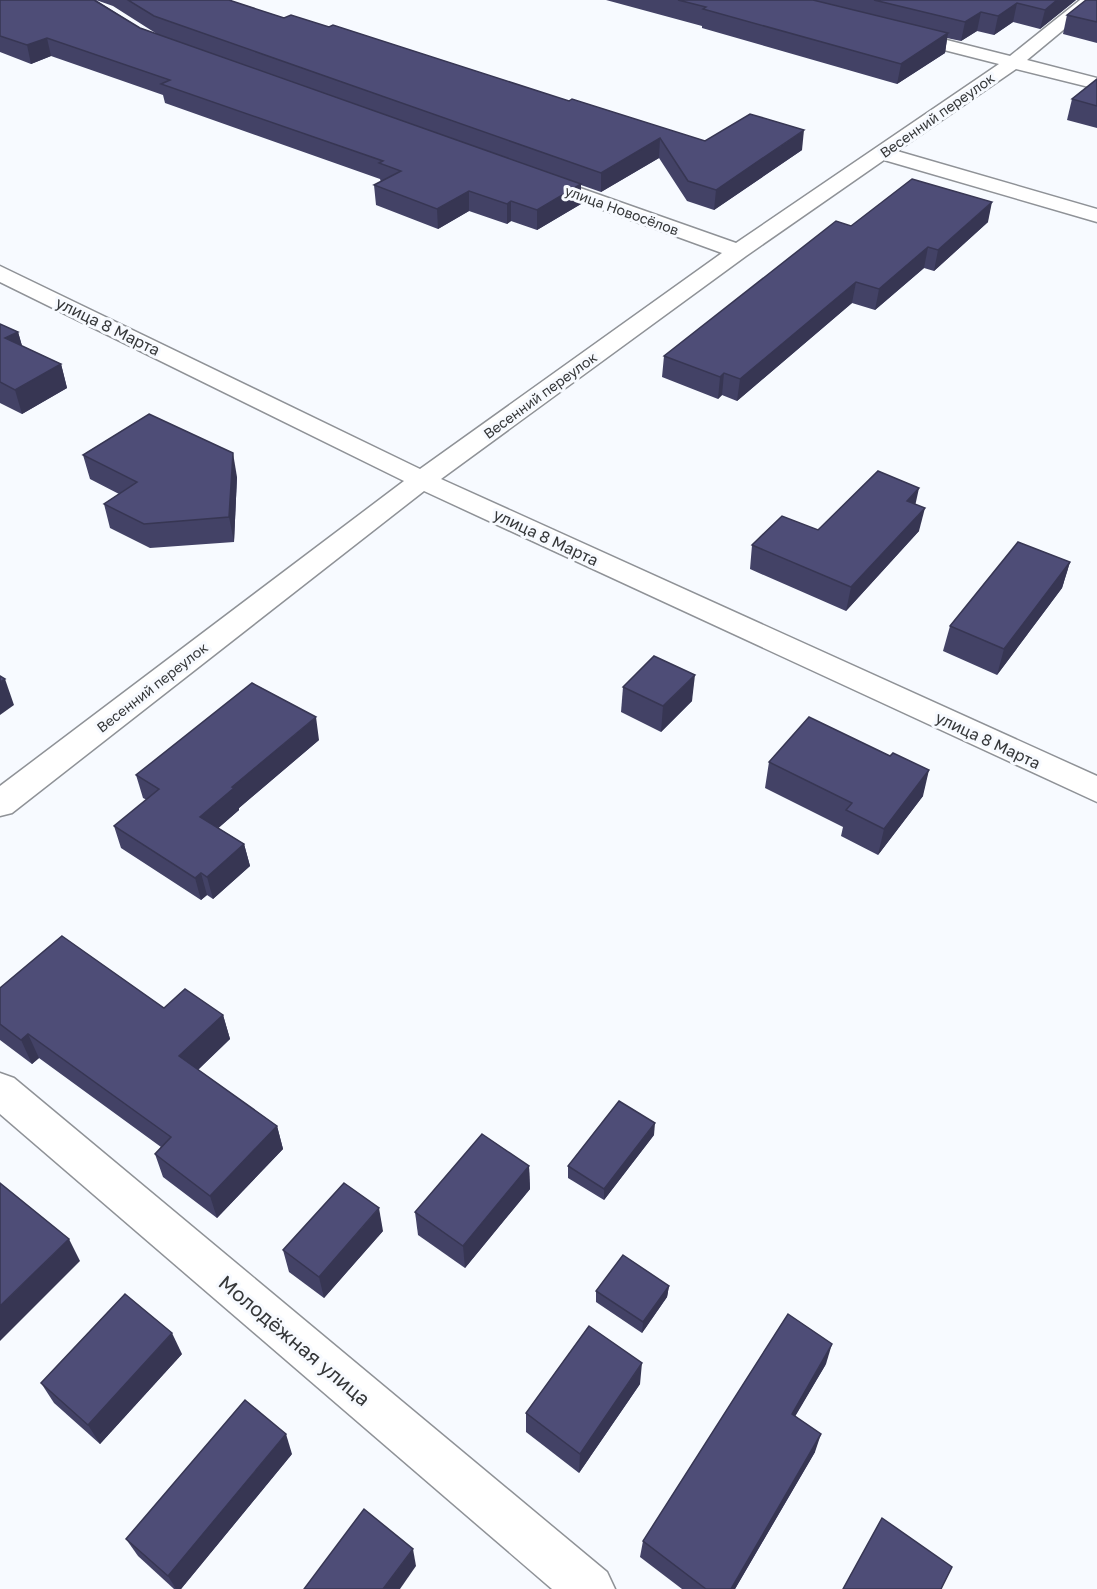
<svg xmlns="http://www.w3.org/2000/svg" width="1097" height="1589" viewBox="0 0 1097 1589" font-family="'Golos Text',sans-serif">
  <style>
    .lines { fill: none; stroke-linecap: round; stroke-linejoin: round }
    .minor-casing { stroke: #8f9297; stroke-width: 3 }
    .minor { fill: #fff; fill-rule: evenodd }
    .wall { fill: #434266; fill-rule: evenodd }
    .shaded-wall { fill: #373653 }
    .building { fill: #4e4d77; stroke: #373653; stroke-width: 1.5 }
    .labels { text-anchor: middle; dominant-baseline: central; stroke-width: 6; stroke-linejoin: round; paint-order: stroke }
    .far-street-label { font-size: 14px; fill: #353739; stroke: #f7faff }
    .street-label { font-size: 16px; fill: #353739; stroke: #f7faff }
    .near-street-label { font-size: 20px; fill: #353739; stroke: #f7faff }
  </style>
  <rect width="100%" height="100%" fill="#f7faff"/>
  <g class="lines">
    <g class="minor-casing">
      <g id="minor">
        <polygon points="1080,0 1097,0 1097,2 1027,60 1097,78 1097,89 1016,69 897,151 1097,209 1097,222 884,160 746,256 441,479 1097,776 1097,802 424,491 12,813 0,816 0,786 404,481 0,282 0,266 420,469 722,253 532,184 529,180 532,176 546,176 736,243 999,64 897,38 894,34 897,30 903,29 1010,56"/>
        <polygon points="0,1073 14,1078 607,1572 615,1589 552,1589 0,1114"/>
      </g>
    </g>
    <use href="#minor" class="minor"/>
  </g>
  <g class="wall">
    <path d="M0,0H229L284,18L705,141L802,150L714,210L687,201L659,158L601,192L581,185V204L537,230L511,221L507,224L469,211L438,229L376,205L374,185L381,182L380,179L165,103L163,95L51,56L31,64L0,52ZM96,0L113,6L157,34L140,28Z"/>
    <polygon points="606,0 1076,0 1040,29 1013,22 994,35 977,31 961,41 947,38 945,53 897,84 702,28 702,26"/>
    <polygon points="1097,0 1097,43 1063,34 1067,15"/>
    <polygon points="1097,79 1097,128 1067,120 1072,99"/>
    <polygon points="988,222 934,271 924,268 875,310 852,303 737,401 722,395 718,399 662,377 664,356 851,226"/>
    <polygon points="0,324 18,332 22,346 61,364 67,388 22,414 0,403"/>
    <polygon points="83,455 237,477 234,542 150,548 110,528 104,504 119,494 90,479"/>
    <polygon points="915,504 919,531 846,611 750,569 752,545 818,530"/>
    <polygon points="1070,562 1062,588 997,675 943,651 950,626"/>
    <polygon points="623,687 692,701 661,732 621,712"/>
    <polygon points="319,740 239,808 239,810 218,828 244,844 250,866 213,899 207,895 201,900 121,848 114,826 147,800 143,798 136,775"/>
    <polygon points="769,762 923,796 878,855 841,836 843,827 765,788"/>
    <polygon points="0,988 223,1015 230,1039 198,1070 277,1126 283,1149 217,1218 163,1177 155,1154 161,1147 39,1058 32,1064 0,1040"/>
    <polygon points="654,1135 604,1200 568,1178 568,1166"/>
    <polygon points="529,1166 530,1189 465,1268 418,1235 415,1212"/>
    <polygon points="383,1231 324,1298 289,1272 283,1250"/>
    <polygon points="669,1286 667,1297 642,1333 596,1302 596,1291"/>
    <polygon points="182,1354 100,1444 54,1403 41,1383"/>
    <polygon points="826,1364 795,1416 815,1452 735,1589 682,1589 640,1557 643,1541"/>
    <polygon points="640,1384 579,1473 526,1432 526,1413"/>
    <polygon points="292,1454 181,1589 174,1589 138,1556 126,1539"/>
  </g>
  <g class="shaded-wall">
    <polygon points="1057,0 1076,0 1040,29 1045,10"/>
    <polygon points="1017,3 1013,22 994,35 998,16"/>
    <polygon points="981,12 977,31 961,41 965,22"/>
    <polygon points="948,33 945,53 897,84 901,64"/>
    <polygon points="47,38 51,56 31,64 27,45"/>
    <polygon points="804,130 802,150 714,210 716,190"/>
    <polygon points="660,138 659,158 601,192 601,173"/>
    <polygon points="581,184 581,204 537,230 537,210"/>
    <polygon points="469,191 469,211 438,229 437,209"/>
    <polygon points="511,201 511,221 507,224 507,204"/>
    <polygon points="992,202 988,222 934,271 938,250"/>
    <polygon points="928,247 924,268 875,310 879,289"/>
    <polygon points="856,282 852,303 737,401 740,379"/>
    <polygon points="18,332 25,356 5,338"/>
    <polygon points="61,364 67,388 22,414 15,390"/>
    <polygon points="724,373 722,395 718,399 720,377"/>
    <polygon points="233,453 237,477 234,542 229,517"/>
    <polygon points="919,488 914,511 907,501"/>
    <polygon points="925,508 919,531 846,611 851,587"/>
    <polygon points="1070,562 1062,588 997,675 1004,649"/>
    <polygon points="695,675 692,701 661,732 663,706"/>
    <polygon points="5,679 14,705 0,715 0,682"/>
    <polygon points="316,717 319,740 239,808 239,810 206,839 200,817 232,787"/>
    <polygon points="929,770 923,796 878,855 884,829"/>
    <polygon points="244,844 250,866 213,899 207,877"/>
    <polygon points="201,873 207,895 201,900 195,878"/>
    <polygon points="223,1015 230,1039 187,1080 179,1056"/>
    <polygon points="28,1034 39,1058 32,1064 21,1040"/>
    <polygon points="655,1123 654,1135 604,1200 604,1189"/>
    <polygon points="277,1126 283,1149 217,1218 210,1196"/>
    <polygon points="529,1166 530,1189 465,1268 463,1246"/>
    <polygon points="379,1208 383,1231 324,1298 319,1277"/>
    <polygon points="69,1239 80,1261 0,1341 0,1306"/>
    <polygon points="669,1286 667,1297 642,1333 643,1322"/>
    <polygon points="172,1333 182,1354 100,1444 88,1425"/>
    <polygon points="832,1344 826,1364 786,1432 792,1414"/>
    <polygon points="642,1363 640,1384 579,1473 580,1454"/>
    <polygon points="286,1434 292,1454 181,1589 176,1589 168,1576"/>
    <polygon points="821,1434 815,1452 735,1589 731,1589"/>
    <polygon points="413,1549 416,1566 400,1589 383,1589"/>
  </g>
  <g class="building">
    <polygon points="0,0 94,0 140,28 581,184 537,210 511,201 507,204 469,191 437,209 374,185 401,171 379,163 383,161 161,84 170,80 47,38 27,45 0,36"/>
    <polygon points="128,0 229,0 284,18 291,15 329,27 333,25 569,101 572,99 705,141 750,114 804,130 716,190 688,181 660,138 601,173 154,16"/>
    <polygon points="678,0 813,0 948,33 901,64 703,9 706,7"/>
    <polygon points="874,0 1057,0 1045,10 1017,3 998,16 981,12 965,22"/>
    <polygon points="1086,0 1097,0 1097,22 1067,15"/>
    <polygon points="1097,79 1097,106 1072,99"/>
    <polygon points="912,179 992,202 938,250 928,247 879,289 856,282 740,379 724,373 720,377 664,356 836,221 851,226"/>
    <polygon points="0,324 18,332 5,338 61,364 15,390 0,382"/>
    <polygon points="149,414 233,453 229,517 144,524 104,504 137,482 83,455"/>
    <polygon points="878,471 919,488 907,501 925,508 851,587 752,545 782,516 818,530"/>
    <polygon points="1018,542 1070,562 1004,649 950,626"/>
    <polygon points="654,656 695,675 663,706 623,687"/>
    <polygon points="0,676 5,679 0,682"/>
    <polygon points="252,683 316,717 232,787 234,788 200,817 244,844 207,877 201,873 195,878 114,826 159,789 136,775"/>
    <polygon points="809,717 890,756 893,753 929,770 884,829 846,810 852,803 769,762"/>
    <polygon points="62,936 164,1008 185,989 223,1015 179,1056 277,1126 210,1196 155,1154 171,1137 28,1034 21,1040 0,1024 0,988"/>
    <polygon points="619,1101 655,1123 604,1189 568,1166"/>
    <polygon points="482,1134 529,1166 463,1246 415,1212"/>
    <polygon points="0,1183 69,1239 0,1306"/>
    <polygon points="344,1183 379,1208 319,1277 283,1250"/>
    <polygon points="623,1255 669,1286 643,1322 596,1291"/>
    <polygon points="125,1294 172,1333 88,1425 41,1383"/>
    <polygon points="788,1314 832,1344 792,1414 821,1434 731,1589 706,1589 643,1541"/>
    <polygon points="589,1326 642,1363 580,1454 526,1413"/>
    <polygon points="245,1400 286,1434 168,1576 126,1539"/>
    <polygon points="364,1509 413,1549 383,1589 304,1589"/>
    <polygon points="882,1518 952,1567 941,1589 843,1589"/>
  </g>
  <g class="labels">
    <g class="far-street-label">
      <text transform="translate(937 115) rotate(-35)">Весенний переулок</text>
      <text transform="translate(622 210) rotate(20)">улица Новосёлов</text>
      <text transform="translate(540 395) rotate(-36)">Весенний переулок</text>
      <text transform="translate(152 687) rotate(-38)">Весенний переулок</text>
    </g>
    <g class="street-label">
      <text transform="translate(108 326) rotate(26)">улица 8 Марта</text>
      <text transform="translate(546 537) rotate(25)">улица 8 Марта</text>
      <text transform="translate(988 740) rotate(25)">улица 8 Марта</text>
    </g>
    <g class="near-street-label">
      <text transform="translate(295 1340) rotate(40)">Молодёжная улица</text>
    </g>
  </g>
</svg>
